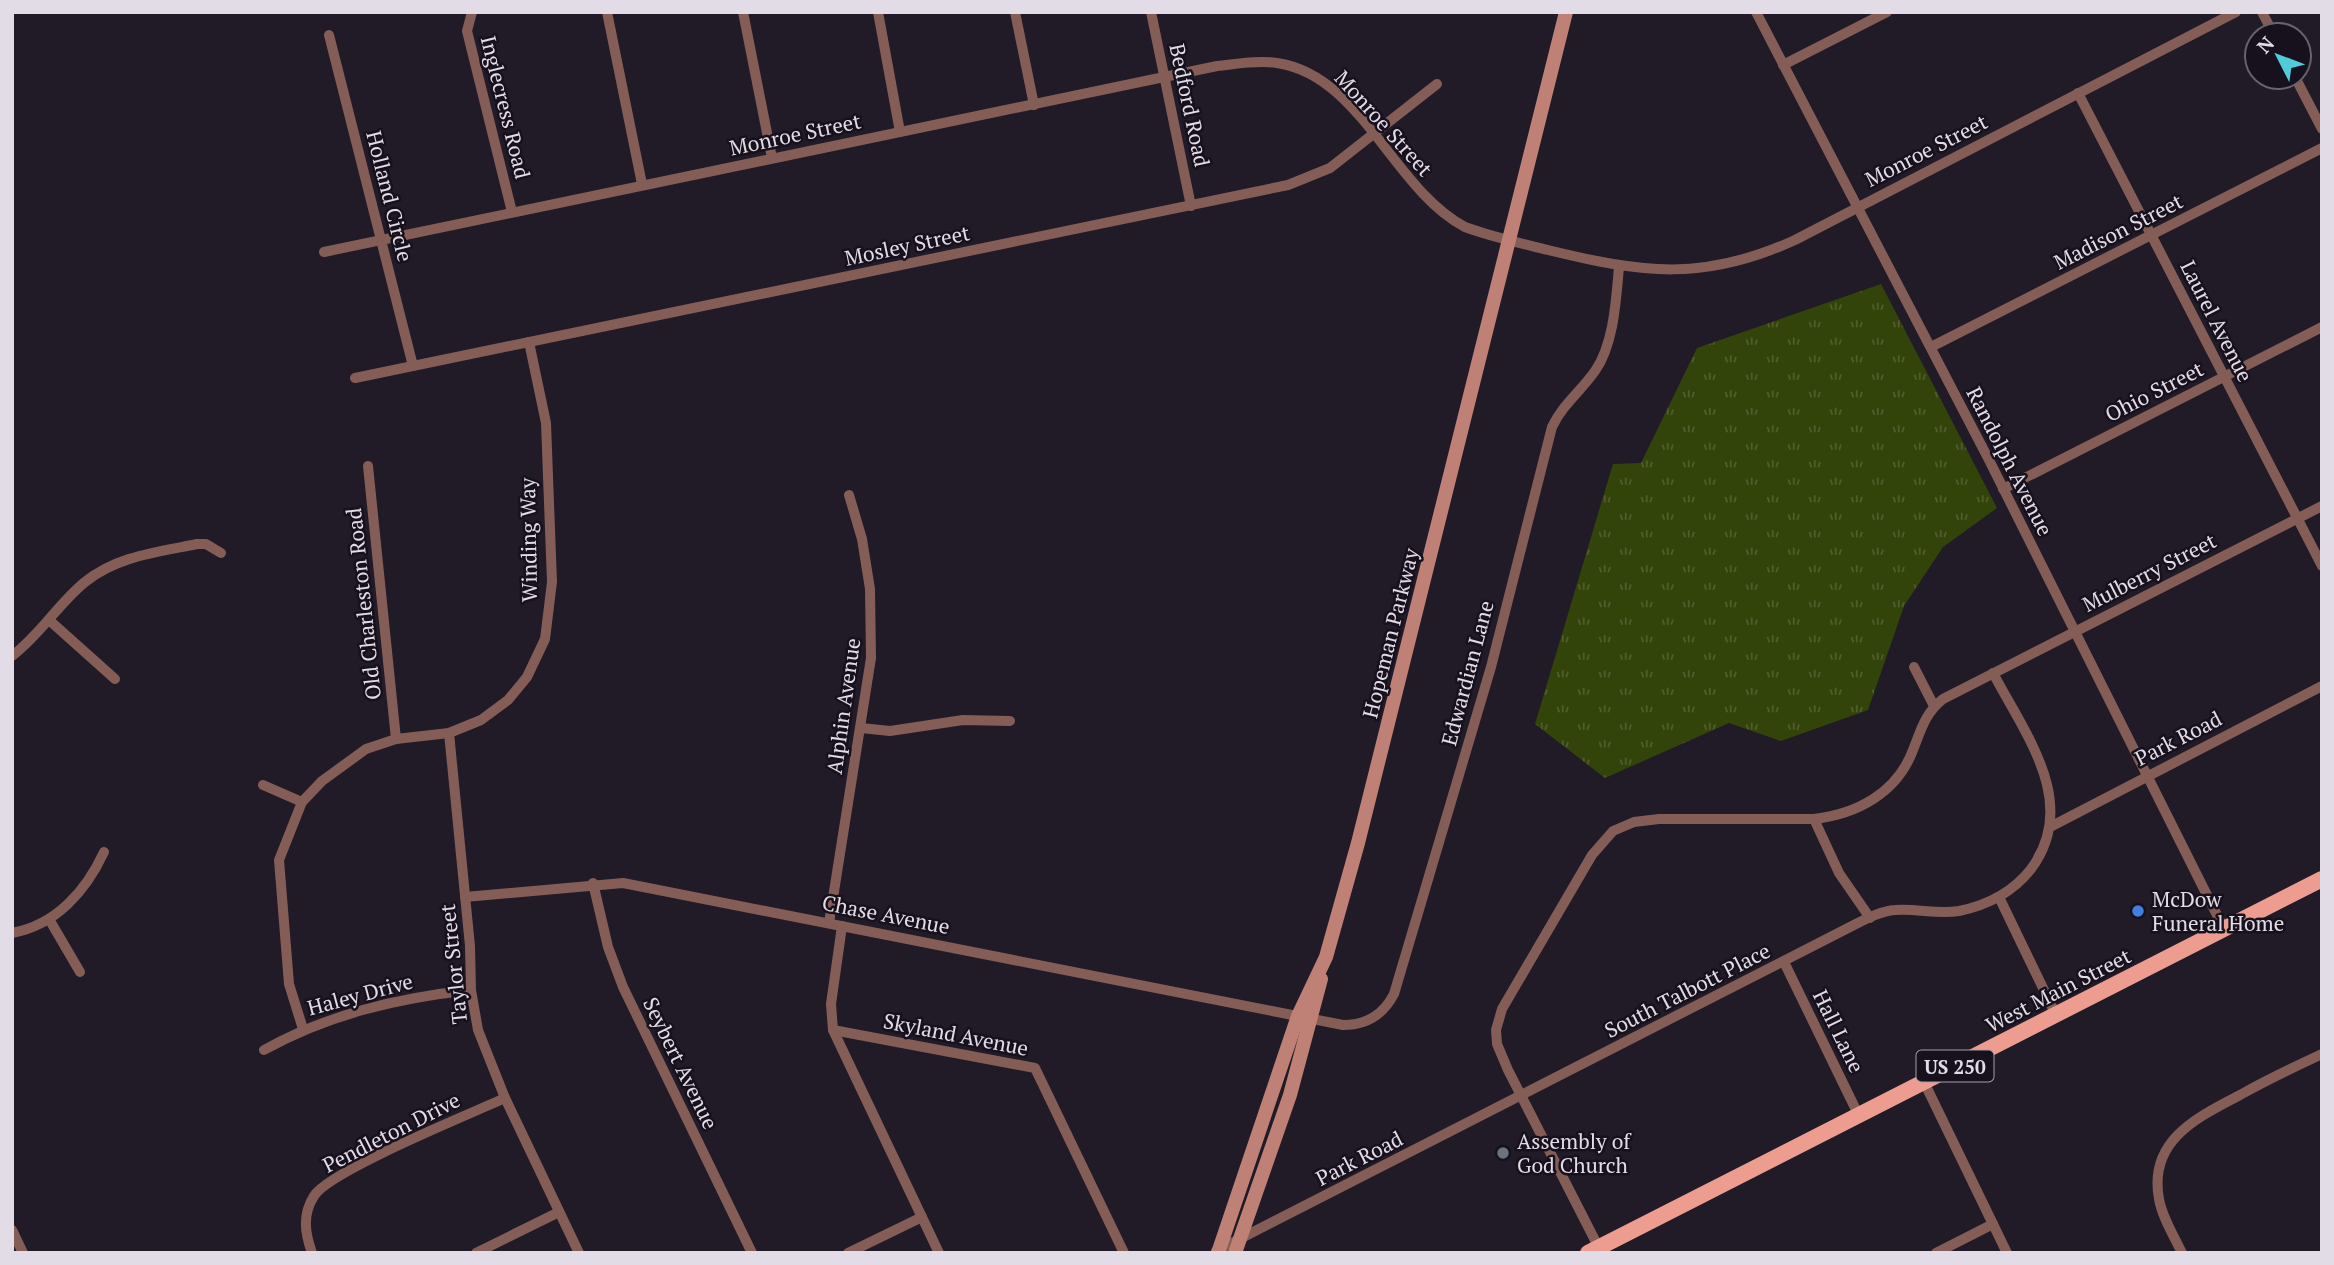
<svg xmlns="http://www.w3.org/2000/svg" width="2334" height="1265" viewBox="0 0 2334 1265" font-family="'PT Serif',serif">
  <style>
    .park { fill: url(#park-tufts) }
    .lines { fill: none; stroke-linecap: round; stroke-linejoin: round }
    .minor { stroke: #845d56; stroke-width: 10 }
    .secondary { stroke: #bf8176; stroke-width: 14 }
    .primary { stroke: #ed9d8f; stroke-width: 16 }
    .shop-dot { fill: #3f7fe0; stroke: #17111d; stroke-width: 2.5 }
    .worship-dot { fill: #6b7280; stroke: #17111d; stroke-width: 2.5 }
    .labels { text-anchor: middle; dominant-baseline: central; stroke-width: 5; stroke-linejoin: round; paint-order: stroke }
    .shield { fill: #17111d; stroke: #a49fa9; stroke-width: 2 }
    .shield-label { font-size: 19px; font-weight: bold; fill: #e1dce5 }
    .street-label { font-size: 21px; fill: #e1dce5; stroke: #17111d }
    .poi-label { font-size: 21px; fill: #e1dce5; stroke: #17111d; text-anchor: start }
  </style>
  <defs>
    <pattern id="park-tufts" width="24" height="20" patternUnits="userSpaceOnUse" patternTransform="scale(1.75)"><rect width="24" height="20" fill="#33440a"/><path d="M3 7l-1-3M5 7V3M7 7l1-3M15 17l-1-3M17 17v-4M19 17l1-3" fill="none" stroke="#505e2e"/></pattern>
  </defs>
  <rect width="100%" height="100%" fill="#211a27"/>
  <polygon class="park" points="1881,284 1997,508 1943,547 1904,606 1868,710 1781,741 1729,723 1605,778 1535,724 1613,464 1641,463 1697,348"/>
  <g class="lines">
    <g class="minor">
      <polyline points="472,12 467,31 512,212"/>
      <polyline points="607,12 642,184"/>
      <polyline points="743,12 772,158"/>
      <polyline points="878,12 900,132"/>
      <polyline points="1015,12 1034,105"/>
      <polyline points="1151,12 1191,206"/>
      <polyline points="1756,12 1989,460 2224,929"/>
      <polyline points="2262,12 2274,35"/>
      <polyline points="329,35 413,366"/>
      <polyline points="1783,65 1887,12"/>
      <polyline points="2295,77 2322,129"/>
      <polyline points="2078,93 2322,566"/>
      <path d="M324,252L1217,66C1237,64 1257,60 1277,63C1361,75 1393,189 1465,227C1492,237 1520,243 1548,250C1642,273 1703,282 1795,240L2236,12"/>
      <polyline points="1931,347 2322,148"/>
      <polyline points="355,378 1288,185 1330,168 1437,84"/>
      <polyline points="368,466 396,739"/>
      <polyline points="2003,489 2322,327"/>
      <polyline points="49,620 115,679"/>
      <path d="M12,656C40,635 58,604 85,582C117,556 158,552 197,544H206L221,553"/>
      <polyline points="1914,667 1934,706"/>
      <polyline points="861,728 890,731 963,720 1010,721"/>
      <polyline points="449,733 470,946 471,990 478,1030 505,1098 579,1253"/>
      <polyline points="263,785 302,802"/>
      <polyline points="1814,819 1839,873 1870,918"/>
      <polyline points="2052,826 2322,686"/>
      <polyline points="593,883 608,947 623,987 752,1253"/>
      <path d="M465,897L623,883L1343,1025C1367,1025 1383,1015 1394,994L1491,667L1552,427C1563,404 1581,391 1595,371C1614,344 1616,300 1619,267"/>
      <polyline points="1999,897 2056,1015"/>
      <polyline points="49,919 80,972"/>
      <polyline points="829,923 871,658 870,589 862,539 849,495"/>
      <polyline points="842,926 831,1004 833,1030 939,1253"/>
      <path d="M12,933C56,925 86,891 104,852"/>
      <polyline points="1784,962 1859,1116"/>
      <polyline points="303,1029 289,984 279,860 302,802 322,781 366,749 396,739 449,733 481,720 508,700 527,677 545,639 552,582 546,423 529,342"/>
      <polyline points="833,1030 1035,1068 1124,1253"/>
      <path d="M264,1050C329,1014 398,998 471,990"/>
      <polyline points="1924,1082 2007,1253"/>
      <polyline points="12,1230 23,1253"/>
      <path d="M1216,1251L1850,927C1864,920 1880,911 1895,910C1917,908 1937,915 1959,911C1988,905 2013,892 2031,869C2080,803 2025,734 1993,673"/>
      <path d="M1601,1252L1508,1070L1497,1044L1496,1030L1502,1009L1592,855L1613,831L1634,822L1659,819H1814C1857,814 1897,793 1913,750C1921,730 1925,713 1943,699L2322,506"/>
      <path d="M312,1253C305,1233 302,1215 314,1196C329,1171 470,1114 505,1098"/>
      <polyline points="476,1253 559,1212"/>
      <polyline points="848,1253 922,1217"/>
      <polyline points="1936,1253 1993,1224"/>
      <path d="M2182,1253C2174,1236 2162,1217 2159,1199C2148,1140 2198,1117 2240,1095C2267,1080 2294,1067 2322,1054"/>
    </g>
    <g class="secondary">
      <polyline points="1218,1253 1298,1016 1326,957 1358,843 1566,12"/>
      <polyline points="1235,1253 1290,1095 1321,979"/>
    </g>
    <polyline class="primary" points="1588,1253 2322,879"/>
  </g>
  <circle class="shop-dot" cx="2138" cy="911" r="7"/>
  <circle class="worship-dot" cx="1503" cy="1153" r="7"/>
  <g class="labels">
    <rect class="shield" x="1916.5" y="1050.5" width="77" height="31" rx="5"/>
    <g class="shield-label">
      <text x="1955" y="1066">US 250</text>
    </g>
    <g class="street-label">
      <text transform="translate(1190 105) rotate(78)">Bedford Road</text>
      <text transform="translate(506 107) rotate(76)">Inglecress Road</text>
      <text transform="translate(1384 123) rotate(48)">Monroe Street</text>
      <text transform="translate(795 134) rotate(-12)">Monroe Street</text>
      <text transform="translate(1926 150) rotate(-27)">Monroe Street</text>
      <text transform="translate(390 196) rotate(76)">Holland Circle</text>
      <text transform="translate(2118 231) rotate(-27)">Madison Street</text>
      <text transform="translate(907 245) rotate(-12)">Mosley Street</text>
      <text transform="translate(2217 321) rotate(63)">Laurel Avenue</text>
      <text transform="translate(2154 391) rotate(-27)">Ohio Street</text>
      <text transform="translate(2010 461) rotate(63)">Randolph Avenue</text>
      <text transform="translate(528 540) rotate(-91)">Winding Way</text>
      <text transform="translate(2149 572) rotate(-27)">Mulberry Street</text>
      <text transform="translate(363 604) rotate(-96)">Old Charleston Road</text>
      <text transform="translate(1390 633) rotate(-76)">Hopeman Parkway</text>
      <text transform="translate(1467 673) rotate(-75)">Edwardian Lane</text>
      <text transform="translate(843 706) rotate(-82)">Alphin Avenue</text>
      <text transform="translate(2178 738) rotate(-27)">Park Road</text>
      <text transform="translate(886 914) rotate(11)">Chase Avenue</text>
      <text transform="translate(453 964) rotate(-96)">Taylor Street</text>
      <text transform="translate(1687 990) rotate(-27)">South Talbott Place</text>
      <text transform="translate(2058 990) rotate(-27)">West Main Street</text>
      <text transform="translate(360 994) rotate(-15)">Haley Drive</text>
      <text transform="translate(1839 1031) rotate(64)">Hall Lane</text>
      <text transform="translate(956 1034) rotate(11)">Skyland Avenue</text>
      <text transform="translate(681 1063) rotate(64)">Seybert Avenue</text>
      <text transform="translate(391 1132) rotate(-27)">Pendleton Drive</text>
      <text transform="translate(1359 1158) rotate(-27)">Park Road</text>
    </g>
    <g class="poi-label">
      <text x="2152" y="899">McDow<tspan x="2152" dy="24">Funeral Home</tspan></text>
      <text x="1517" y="1141">Assembly of<tspan x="1517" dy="24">God Church</tspan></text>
    </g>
  </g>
  <rect width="2334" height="1265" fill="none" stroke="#e1dce5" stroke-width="28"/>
  <g transform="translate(2278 56) rotate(312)"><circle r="33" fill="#17111d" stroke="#68626d" stroke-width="2"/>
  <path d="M0-5L12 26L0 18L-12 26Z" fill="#52cbd8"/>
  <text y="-10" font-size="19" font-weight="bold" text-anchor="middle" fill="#e1dce5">N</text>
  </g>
</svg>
